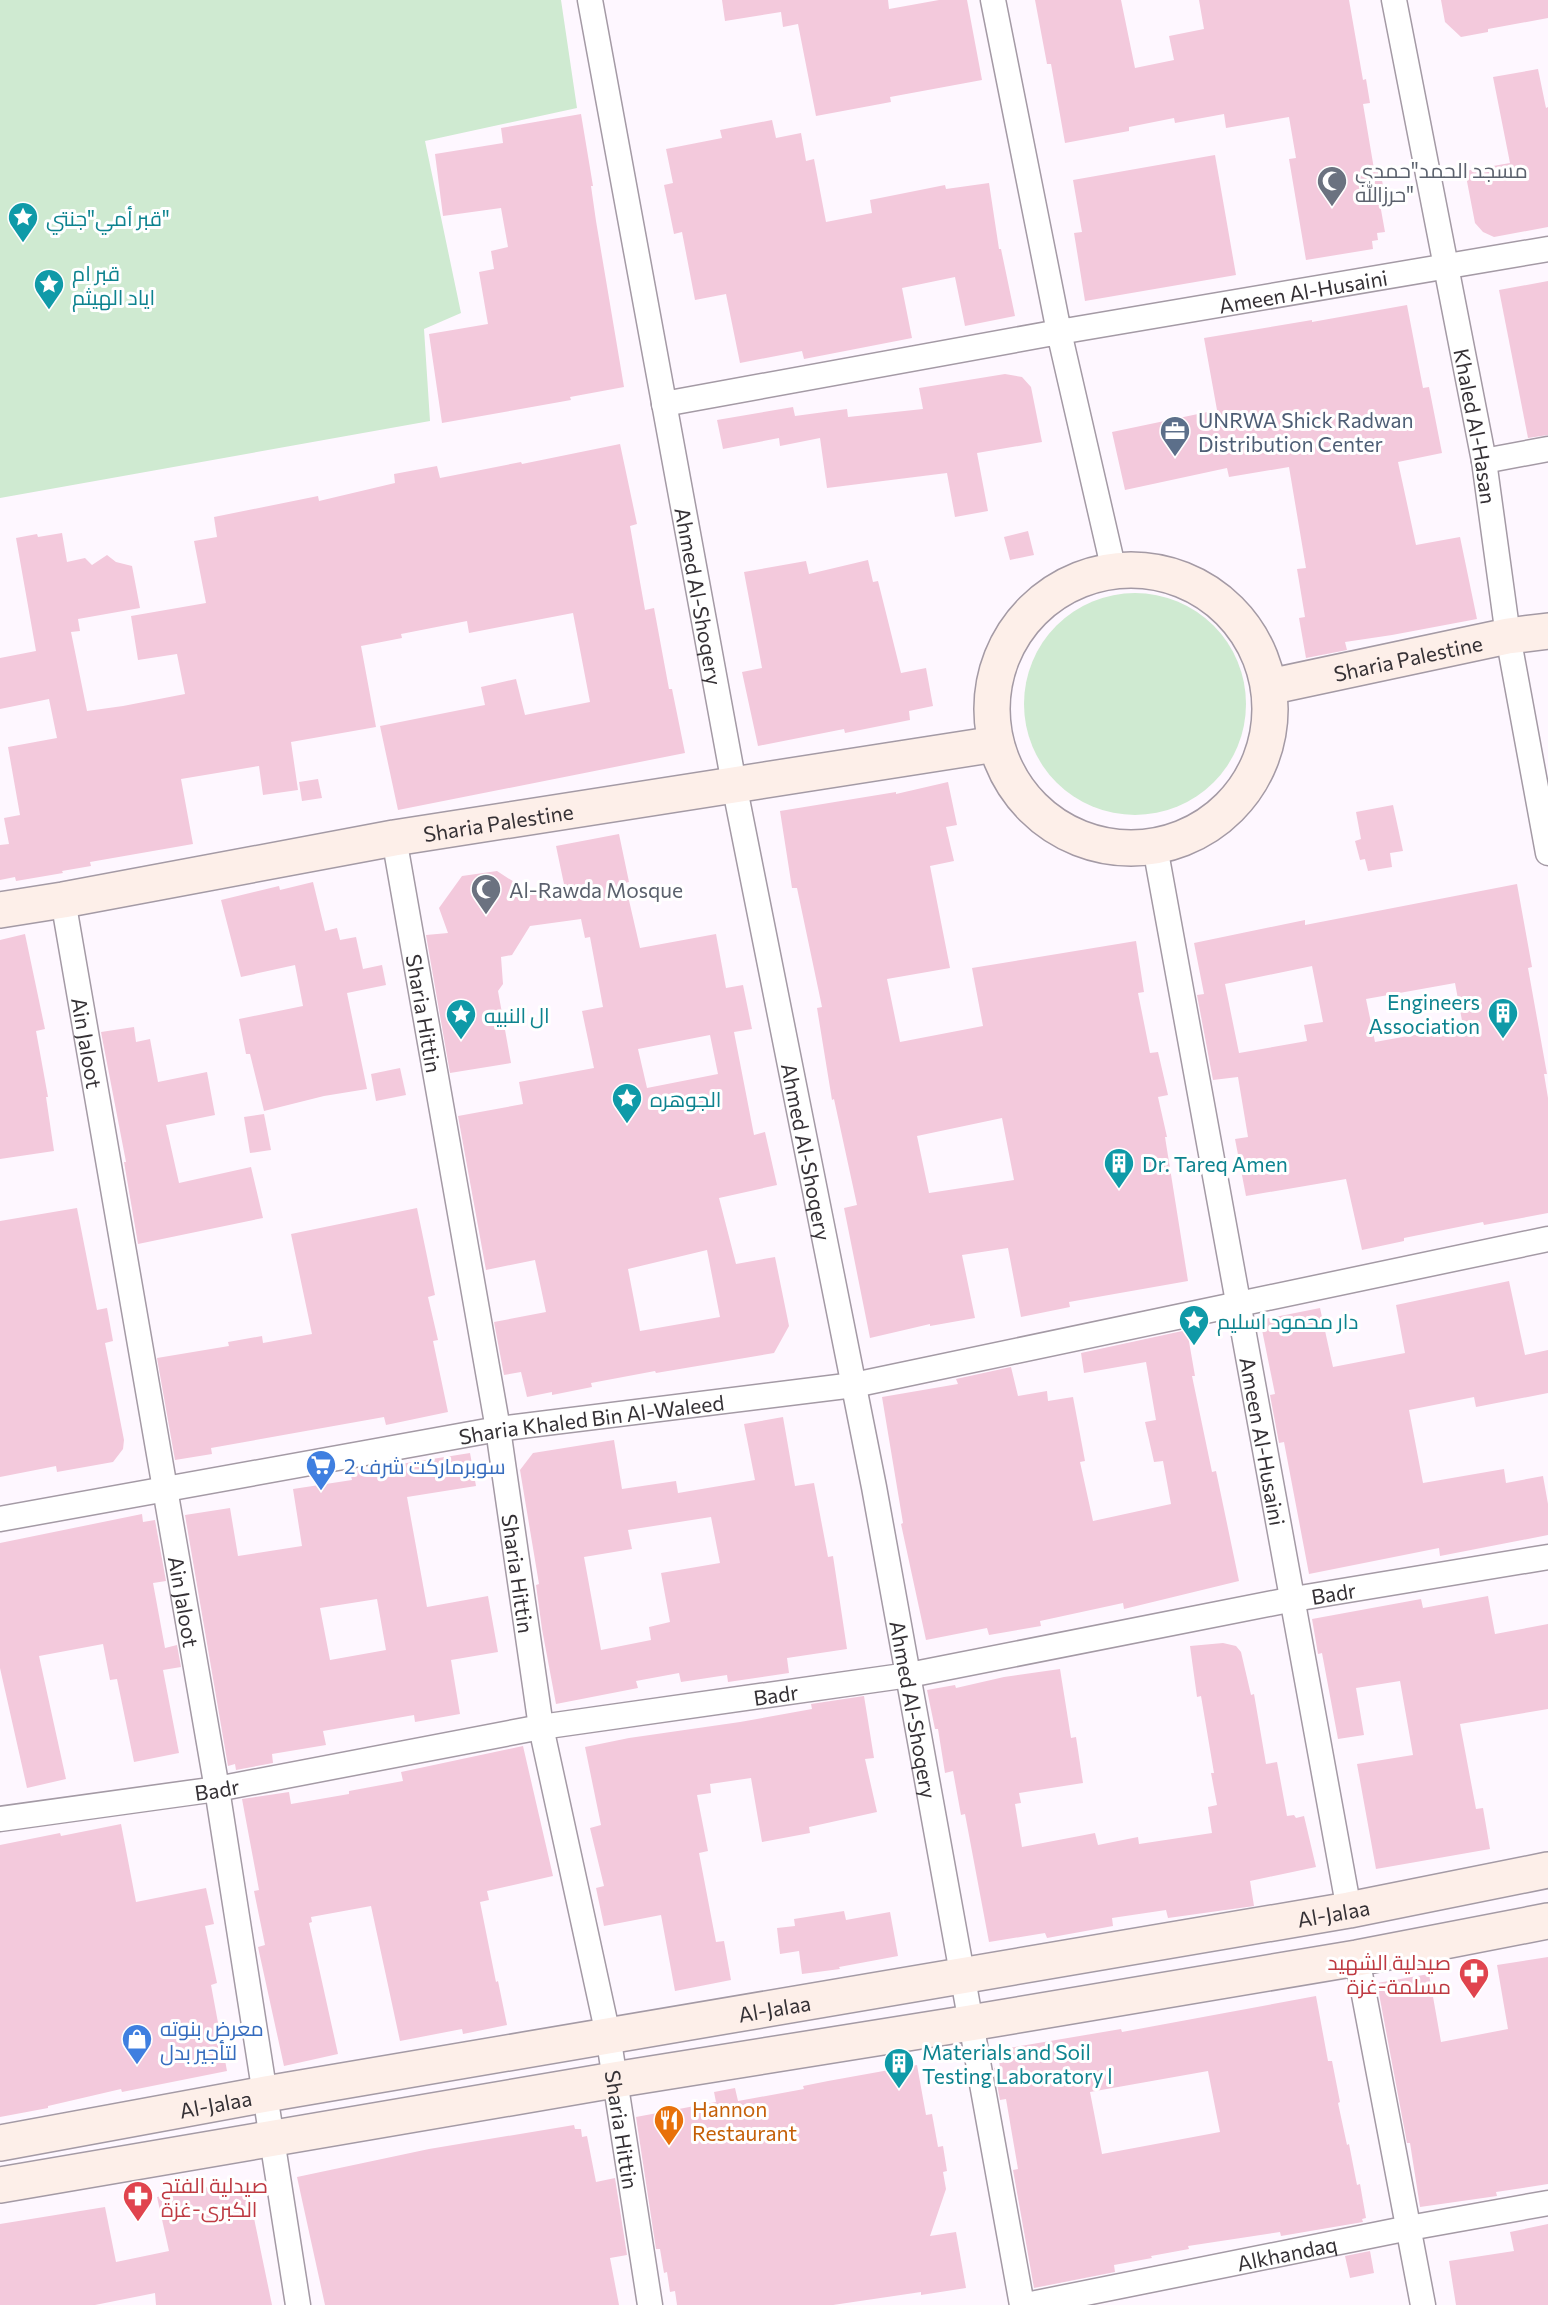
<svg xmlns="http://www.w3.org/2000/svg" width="1548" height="2305" viewBox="0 0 1548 2305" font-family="Commissioner,Cairo,sans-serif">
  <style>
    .green { fill: #cfead1 }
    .building { fill: #f3c9dc; fill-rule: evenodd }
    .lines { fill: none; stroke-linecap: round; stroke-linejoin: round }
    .street-casing { stroke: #a49aa5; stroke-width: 27 }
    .secondary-casing { stroke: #a49aa5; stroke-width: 38 }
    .street { stroke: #fff; stroke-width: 24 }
    .secondary { stroke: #fdefe9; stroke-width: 35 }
    .labels { text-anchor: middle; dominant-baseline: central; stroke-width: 6; stroke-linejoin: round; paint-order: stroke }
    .worship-label { font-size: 21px; fill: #5b616d; stroke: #fff; text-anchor: start }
    .culture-label { font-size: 21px; fill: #0d838f; stroke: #fff; text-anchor: start }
    .street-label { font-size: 21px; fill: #353135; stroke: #fff }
    .service-label { font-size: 21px; fill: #4e5e75; stroke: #fff; text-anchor: start }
    .shop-label { font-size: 21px; fill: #366cbe; stroke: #fff; text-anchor: start }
    .health-label { font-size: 21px; fill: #be3a42; stroke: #fff; text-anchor: end }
    .food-label { font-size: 21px; fill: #c56008; stroke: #fff; text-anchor: start }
  </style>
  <rect width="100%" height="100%" fill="#fef7ff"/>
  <g class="green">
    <polygon points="0,0 561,0 577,108 425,141 461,313 424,329 430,421 0,498"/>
    <circle cx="1135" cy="704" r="111"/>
  </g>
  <g class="building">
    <polygon points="722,0 888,0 889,9 939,0 967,0 982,80 890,97 891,102 816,116 798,24 783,27 781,12 725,21"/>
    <polygon points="1035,0 1121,0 1135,68 1174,60 1169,36 1204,29 1199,0 1349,0 1363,80 1366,79 1370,103 1363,104 1374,169 1380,168 1384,192 1378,193 1385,232 1377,233 1378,240 1372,241 1373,249 1306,260 1289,159 1296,158 1289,117 1226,128 1224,114 1175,123 1174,118 1129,127 1129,131 1065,143 1051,64 1047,64"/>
    <polygon points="1441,0 1548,0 1548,18 1488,29 1488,32 1461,37 1445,22"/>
    <polygon points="1538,69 1546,108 1548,107 1548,227 1494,237 1483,232 1475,223 1465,171 1510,163 1493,77"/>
    <polygon points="581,114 593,186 591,186 596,221 624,387 570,397 571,400 442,423 429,334 488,324 479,272 494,269 491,251 508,247 501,208 443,216 435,154 503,143 501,128"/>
    <polygon points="772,120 776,138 801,133 806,161 814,159 826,222 872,213 870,200 945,185 946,189 989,183 999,249 1001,249 1015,316 965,326 955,277 902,288 912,338 804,359 802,351 740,363 726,294 695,300 682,232 674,234 664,185 673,183 666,149 722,138 720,130"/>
    <polygon points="1215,155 1236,275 1085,301 1074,233 1082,232 1073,180"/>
    <polygon points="1548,281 1548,435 1528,438 1499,290"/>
    <polygon points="1407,305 1423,388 1429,387 1442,453 1398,462 1416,545 1460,537 1477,619 1392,635 1345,642 1347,650 1306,658 1299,618 1305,617 1297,569 1306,568 1289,467 1229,477 1227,468 1125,490 1112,432 1217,410 1204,338 1312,320 1312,322"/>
    <polygon points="1005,374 1022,377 1031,387 1042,442 977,453 988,511 955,517 947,473 827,488 820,438 780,446 779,438 723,449 717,420 793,407 795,416 847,409 848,417 923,409 919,388"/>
    <polygon points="620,444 637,524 630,526 645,610 654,608 669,689 672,689 685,753 398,810 380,726 485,705 481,687 516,679 525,715 590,702 573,613 469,633 467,621 401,634 402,638 361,646 376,727 291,742 298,790 263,795 259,766 181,779 193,844 90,862 91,866 62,871 63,873 16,881 15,877 0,880 0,845 9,844 4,818 20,815 8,747 57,738 49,699 0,709 0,658 36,651 16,538 37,534 38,537 62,533 67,562 85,558 92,565 107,555 116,562 132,566 140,608 78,619 80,631 71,632 87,711 123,706 185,694 177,654 138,660 131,616 206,603 194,541 217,537 214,517 318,496 319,501 395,483 394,474 437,466 440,478 521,462 522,464"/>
    <polygon points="1028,531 1034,555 1010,560 1004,537"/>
    <polygon points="868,560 873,582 878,581 901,673 926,668 933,706 909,711 910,720 845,733 844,729 758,746 742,672 762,668 744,572 806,561 809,574"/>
    <polygon points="318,779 322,798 302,801 299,782"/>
    <path d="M948,782L957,825L946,827L954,861L930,866L950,968L887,979L900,1042L983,1026L972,968L1136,941L1144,992L1138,993L1150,1053L1158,1052L1168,1095L1158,1097L1167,1137H1165L1188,1281L1069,1302L1070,1307L1021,1317L1008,1248L962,1255L975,1318L930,1326V1324L870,1338L844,1208L857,1205L834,1099L832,1100L817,1008L822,1007L797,888H792L780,811L896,792V794ZM1002,1118L1014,1180L929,1193L917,1136Z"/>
    <polygon points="1393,805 1403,851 1390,853 1392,867 1368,871 1365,859 1360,860 1355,841 1361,839 1356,812"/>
    <path d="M619,834L629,882L625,883L640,948L716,934L726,988L743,985L752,1029L734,1032L754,1135L765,1132L777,1185L719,1198L736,1264L775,1257L789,1326L774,1353L656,1373L655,1371L591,1383L592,1387L552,1395V1392L527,1397L521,1372L504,1375L494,1322L546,1312L535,1260L486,1270L458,1116L523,1104L519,1082L594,1068L582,1011L603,1007L590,937L585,938L581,919L530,926L512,955L501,957L503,984L498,991L511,1063L450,1073L426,935L448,933L439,908L462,876L497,871L531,893L565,889L556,846ZM710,1035L718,1074L647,1088L638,1049ZM707,1250L720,1317L640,1331L628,1269Z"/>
    <polygon points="313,882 325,931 337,928 340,940 356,937 363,969 382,965 386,985 347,993 367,1089 324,1096 264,1111 250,1054 246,1054 239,1019 303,1006 295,965 241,977 221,900 279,886 280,890"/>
    <path d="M1517,884L1532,967L1528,968L1547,1074H1544L1548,1098V1213L1484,1225L1483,1222L1404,1238V1241L1362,1250L1346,1179L1246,1196L1235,1139L1248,1137L1238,1077L1213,1080L1197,995L1204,994L1194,943L1305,920V925ZM1312,966L1323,1022L1304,1025L1307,1041L1239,1053L1225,984ZM1455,983L1463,1026L1375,1042L1366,999Z"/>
    <polygon points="25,934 45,1029 36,1031 48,1097 46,1097 54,1151 0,1159 0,940"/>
    <polygon points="134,1027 136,1042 150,1039 158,1082 207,1072 215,1115 166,1125 179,1183 251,1167 263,1218 138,1244 124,1162 126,1162 101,1032"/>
    <polygon points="400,1068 406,1095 376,1101 371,1074"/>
    <polygon points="264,1114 271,1150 250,1153 244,1117"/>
    <polygon points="77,1208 97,1310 107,1308 113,1341 105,1343 124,1440 123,1449 113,1462 57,1472 56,1466 0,1477 0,1221"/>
    <polygon points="417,1208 435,1295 428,1297 438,1340 433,1341 448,1412 386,1425 384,1417 211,1448 212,1454 175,1460 157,1358 229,1346 228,1342 262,1336 263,1343 312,1334 291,1234"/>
    <polygon points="1509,1281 1525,1355 1548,1350 1548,1393 1476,1407 1474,1397 1409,1410 1423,1483 1504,1469 1506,1483 1543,1476 1548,1504 1548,1535 1440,1556 1439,1548 1309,1574 1284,1442 1279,1443 1270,1395 1275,1394 1260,1320 1320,1308 1333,1367 1405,1353 1396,1305"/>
    <polygon points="1187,1330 1195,1376 1192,1376 1212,1472 1216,1471 1239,1581 1124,1609 1123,1603 1040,1621 1041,1626 989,1635 987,1628 926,1640 901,1524 903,1523 882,1397 958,1384 956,1379 1011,1367 1018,1396 1047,1391 1048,1401 1073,1397 1085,1461 1080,1462 1093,1521 1171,1504 1163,1461 1154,1462 1145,1422 1156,1420 1146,1362 1084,1373 1081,1353"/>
    <path d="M783,1417L795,1486L814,1483L828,1557L833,1556L847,1649L787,1658L789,1673L728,1682L727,1675L681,1682L679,1673L636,1681L638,1688L556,1704L542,1629L536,1585L539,1584L520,1470L533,1453L614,1440L622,1489L676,1481L678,1493L755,1480L744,1424ZM711,1517L720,1563L661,1573L670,1622L649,1627L651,1640L601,1650L584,1557L632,1549L628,1530Z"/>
    <path d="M470,1453L476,1486L407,1497L427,1607L488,1596L498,1652L451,1660L460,1714L415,1722L414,1715L323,1731L326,1745L272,1754L273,1763L236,1770L235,1764L228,1766L185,1515L230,1508L238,1556L302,1546L293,1489L352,1480L350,1472ZM377,1599L386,1650L330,1660L320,1608Z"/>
    <polygon points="142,1514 143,1522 155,1520 166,1581 153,1583 165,1648 177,1645 181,1667 163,1670 179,1753 134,1762 117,1679 110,1680 103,1644 39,1656 66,1779 27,1788 0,1668 0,1543"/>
    <polygon points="1488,1596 1495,1634 1548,1624 1548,1709 1460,1724 1476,1809 1483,1808 1490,1849 1376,1869 1357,1764 1413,1755 1400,1681 1356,1688 1364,1735 1338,1739 1322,1653 1318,1654 1312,1619 1421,1599 1423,1608"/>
    <polygon points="1223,1643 1236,1646 1241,1652 1251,1695 1254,1694 1266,1764 1277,1762 1287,1816 1294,1815 1296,1818 1304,1816 1316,1867 1250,1881 1254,1906 1168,1918 1166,1910 1112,1918 1113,1926 1047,1938 1045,1933 989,1942 965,1814 961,1815 953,1771 945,1773 938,1729 935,1729 927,1690 955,1685 956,1688 1004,1677 1060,1669 1071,1738 1076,1737 1083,1783 1019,1793 1021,1803 1015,1804 1022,1847 1095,1833 1098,1845 1138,1837 1139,1844 1212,1833 1208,1807 1217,1805 1211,1773 1214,1773 1201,1696 1197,1697 1190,1646"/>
    <polygon points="864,1696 874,1758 865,1759 877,1812 809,1827 810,1833 762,1842 751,1778 710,1784 711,1793 697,1795 708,1851 699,1853 716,1942 724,1941 731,1980 675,1991 661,1915 604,1926 596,1888 604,1886 590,1828 601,1825 585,1747 629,1738 740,1722 812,1709 811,1704"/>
    <polygon points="523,1746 553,1876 487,1891 489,1900 480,1902 496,1982 498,1981 507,2025 463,2034 462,2029 400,2041 371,1906 311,1917 312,1922 309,1923 338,2054 284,2066 258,1947 265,1945 254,1891 259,1890 242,1799 289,1792 291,1804 349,1794 349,1791 403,1781 401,1772"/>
    <polygon points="121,1824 136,1902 206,1888 214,1924 205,1926 217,1983 211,1985 227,2071 122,2092 121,2089 48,2106 48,2108 0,2117 0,1845 60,1833 61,1836"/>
    <polygon points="844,1911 846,1920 890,1912 898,1956 839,1967 840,1969 802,1974 799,1951 780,1954 777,1928 795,1926 794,1919"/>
    <polygon points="1548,1957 1548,2184 1496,2192 1497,2196 1420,2207 1410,2143 1407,2143 1377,1983 1429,1974 1441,2042 1508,2029 1497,1965"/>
    <path d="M1316,1996L1328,2061H1332L1340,2102L1338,2103L1347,2145L1349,2144L1357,2185L1360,2184L1366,2218L1362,2219L1363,2222L1281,2236L1280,2232L1188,2246L1189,2249L1151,2256L1152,2258L1114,2265L1115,2272L1034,2288L1013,2170L1018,2169L1006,2099L1000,2100L994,2068L1000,2067L997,2050L1121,2029L1122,2032ZM1208,2071L1220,2132L1102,2154L1090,2092Z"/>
    <polygon points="917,2065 926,2115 932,2114 938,2147 943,2146 947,2171 943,2172 946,2189 930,2236 956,2232 966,2288 921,2295 921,2292 833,2305 677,2305 675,2291 670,2292 667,2272 664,2273 660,2249 656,2249 636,2117 716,2102 714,2092 735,2088 738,2101 804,2089 803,2086 828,2081"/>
    <polygon points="574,2125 575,2129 581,2129 582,2137 587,2136 596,2182 615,2178 627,2255 610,2258 619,2305 325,2305 297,2177 429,2149"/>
    <polygon points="224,2184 249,2194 272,2305 156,2305 155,2293 95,2305 0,2305 0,2224 105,2207 116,2262 169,2251 157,2197"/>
    <polygon points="1548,2224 1548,2305 1456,2305 1449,2261 1514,2251 1510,2232"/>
    <polygon points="1370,2251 1374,2273 1350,2278 1345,2256"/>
  </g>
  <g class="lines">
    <g class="street-casing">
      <g id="street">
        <path id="s1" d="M590,0L734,784L874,1487L1022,2305"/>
        <path id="s2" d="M993,0L1059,332L1548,249"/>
        <path id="s3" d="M1394,0L1484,461L1508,636L1548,853"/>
        <polyline points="664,404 1059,332 1114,571"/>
        <polyline points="1484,461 1548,449"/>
        <path id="s4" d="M394,838L498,1429L541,1727L608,2035L650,2305"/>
        <path id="s5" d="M1155,847L1349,1910"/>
        <path id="s6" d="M63,900L217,1789L298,2305"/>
        <path id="s7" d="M0,1519L498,1429L854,1385L1548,1239"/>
        <path id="s8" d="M0,1819L217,1789L541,1727L909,1675L1294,1599L1548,1557"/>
        <polyline points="1357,1958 1423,2305"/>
        <path id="s9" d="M1026,2305L1409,2228L1548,2203"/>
      </g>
    </g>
    <g class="secondary-casing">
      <g id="secondary">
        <circle cx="1131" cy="709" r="139"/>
        <path id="s10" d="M1269,687L1508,636L1548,631"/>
        <path id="s11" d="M0,910L63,900L394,838L996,744"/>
        <path id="s12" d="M0,2143L266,2094L1349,1910L1548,1870"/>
        <polyline points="0,2185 614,2080 970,2023 1357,1958 1548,1921"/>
      </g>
    </g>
    <use href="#street" class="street"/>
    <use href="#secondary" class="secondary"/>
  </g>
  <defs>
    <g id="mosque-pin" transform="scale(1.575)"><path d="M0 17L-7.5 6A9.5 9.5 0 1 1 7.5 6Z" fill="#6b7280" stroke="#fff"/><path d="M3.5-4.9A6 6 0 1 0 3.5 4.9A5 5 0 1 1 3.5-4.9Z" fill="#fff"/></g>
    <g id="sight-pin" transform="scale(1.575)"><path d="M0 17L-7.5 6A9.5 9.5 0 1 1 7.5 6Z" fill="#0f9aa8" stroke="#fff"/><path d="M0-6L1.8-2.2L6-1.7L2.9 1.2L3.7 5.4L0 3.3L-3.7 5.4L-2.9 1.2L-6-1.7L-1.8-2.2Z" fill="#fff"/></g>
    <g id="office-pin" transform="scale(1.575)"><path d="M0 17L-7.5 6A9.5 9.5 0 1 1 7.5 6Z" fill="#5c6f8a" stroke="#fff"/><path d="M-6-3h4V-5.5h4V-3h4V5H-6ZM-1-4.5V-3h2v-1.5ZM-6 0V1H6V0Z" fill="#fff"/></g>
    <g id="building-pin" transform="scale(1.575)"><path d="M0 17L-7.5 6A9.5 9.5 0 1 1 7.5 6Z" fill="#0f9aa8" stroke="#fff"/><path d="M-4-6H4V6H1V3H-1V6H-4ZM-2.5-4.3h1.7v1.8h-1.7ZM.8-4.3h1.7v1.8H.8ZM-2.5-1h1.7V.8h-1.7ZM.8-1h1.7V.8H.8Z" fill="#fff"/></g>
    <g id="supermarket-pin" transform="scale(1.575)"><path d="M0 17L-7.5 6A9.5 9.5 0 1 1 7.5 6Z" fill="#3f7fe0" stroke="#fff"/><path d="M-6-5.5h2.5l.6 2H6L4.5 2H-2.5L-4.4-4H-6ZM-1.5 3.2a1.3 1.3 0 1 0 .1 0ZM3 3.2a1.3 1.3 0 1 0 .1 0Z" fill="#fff"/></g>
    <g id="pharmacy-pin" transform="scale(1.575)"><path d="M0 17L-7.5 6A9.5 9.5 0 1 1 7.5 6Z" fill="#e0444e" stroke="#fff"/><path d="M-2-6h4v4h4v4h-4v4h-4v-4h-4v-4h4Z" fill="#fff"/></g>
    <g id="shop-pin" transform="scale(1.575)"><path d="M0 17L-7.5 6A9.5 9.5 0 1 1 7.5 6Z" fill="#3f7fe0" stroke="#fff"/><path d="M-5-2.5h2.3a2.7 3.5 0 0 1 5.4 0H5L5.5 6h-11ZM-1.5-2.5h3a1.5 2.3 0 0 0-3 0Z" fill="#fff"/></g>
    <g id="restaurant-pin" transform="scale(1.575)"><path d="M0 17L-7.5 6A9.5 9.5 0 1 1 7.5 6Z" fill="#e8710a" stroke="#fff"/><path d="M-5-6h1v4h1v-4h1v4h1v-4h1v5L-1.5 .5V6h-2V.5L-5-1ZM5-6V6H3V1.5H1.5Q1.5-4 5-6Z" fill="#fff"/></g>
  </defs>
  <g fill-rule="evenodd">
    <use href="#mosque-pin" x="1332" y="181"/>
    <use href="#sight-pin" x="23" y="217"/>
    <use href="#sight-pin" x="49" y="284"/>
    <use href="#office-pin" x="1175" y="431"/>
    <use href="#mosque-pin" x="486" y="889"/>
    <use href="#building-pin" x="1503" y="1013"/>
    <use href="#sight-pin" x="461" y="1014"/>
    <use href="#sight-pin" x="627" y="1098"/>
    <use href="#building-pin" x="1119" y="1163"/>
    <use href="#sight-pin" x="1194" y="1320"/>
    <use href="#supermarket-pin" x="321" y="1465"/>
    <use href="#pharmacy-pin" x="1474" y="1973"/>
    <use href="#shop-pin" x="137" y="2039"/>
    <use href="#building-pin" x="899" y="2063"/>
    <use href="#restaurant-pin" x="669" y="2120"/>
    <use href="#pharmacy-pin" x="138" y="2196"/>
  </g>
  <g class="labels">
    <g class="worship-label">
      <text x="1355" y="169">مسجد الحمد"حمدي<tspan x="1355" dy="24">حرزالله"</tspan></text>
      <text x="509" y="889">Al-Rawda Mosque</text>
    </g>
    <g class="culture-label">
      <text x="46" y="217">قبر أمي"جنتي"</text>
      <text x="72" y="272">قبر ام<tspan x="72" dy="24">اياد الهيثم</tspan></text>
      <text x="1480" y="1001" text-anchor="end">Engineers<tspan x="1480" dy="24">Association</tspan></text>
      <text x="484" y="1014">ال النبيه</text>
      <text x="650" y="1098">الجوهره</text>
      <text x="1142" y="1163">Dr. Tareq Amen</text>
      <text x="1217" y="1320">دار محمود اسليم</text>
      <text x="922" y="2051">Materials and Soil<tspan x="922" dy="24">Testing Laboratory l</tspan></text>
    </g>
    <g class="street-label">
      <text stroke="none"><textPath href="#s2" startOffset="586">Ameen Al-Husaini</textPath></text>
      <text stroke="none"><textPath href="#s3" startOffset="434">Khaled Al-Hasan</textPath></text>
      <text stroke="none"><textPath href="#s1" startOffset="606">Ahmed Al-Shoqery</textPath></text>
      <text stroke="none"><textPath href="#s10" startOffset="142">Sharia Palestine</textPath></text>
      <text stroke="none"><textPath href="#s11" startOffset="506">Sharia Palestine</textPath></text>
      <text stroke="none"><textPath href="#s4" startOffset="178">Sharia Hittin</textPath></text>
      <text stroke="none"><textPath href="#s6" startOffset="145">Ain Jaloot</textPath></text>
      <text stroke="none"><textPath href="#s1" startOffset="1172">Ahmed Al-Shoqery</textPath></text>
      <text stroke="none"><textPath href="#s7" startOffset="600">Sharia Khaled Bin Al-Waleed</textPath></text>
      <text stroke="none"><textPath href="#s5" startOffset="604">Ameen Al-Husaini</textPath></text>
      <text stroke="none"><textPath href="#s4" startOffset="746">Sharia Hittin</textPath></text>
      <text stroke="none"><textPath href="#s8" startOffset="1353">Badr</textPath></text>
      <text stroke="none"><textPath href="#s6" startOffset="712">Ain Jaloot</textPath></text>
      <text stroke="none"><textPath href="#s8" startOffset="786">Badr</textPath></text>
      <text stroke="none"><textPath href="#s1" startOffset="1740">Ahmed Al-Shoqery</textPath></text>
      <text stroke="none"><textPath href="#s8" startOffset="219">Badr</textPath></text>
      <text stroke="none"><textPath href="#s12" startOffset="1353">Al-Jalaa</textPath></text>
      <text stroke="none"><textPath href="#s12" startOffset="786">Al-Jalaa</textPath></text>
      <text stroke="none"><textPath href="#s12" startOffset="219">Al-Jalaa</textPath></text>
      <text stroke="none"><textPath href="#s4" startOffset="1312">Sharia Hittin</textPath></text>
      <text stroke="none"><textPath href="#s9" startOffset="266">Alkhandaq</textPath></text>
    </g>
    <g class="service-label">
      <text x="1198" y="419">UNRWA Shick Radwan<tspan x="1198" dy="24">Distribution Center</tspan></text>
    </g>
    <g class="shop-label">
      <text x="344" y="1465">سوبرماركت شرف 2</text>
      <text x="160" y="2027">معرض بنوته<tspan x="160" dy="24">لتأجير بدل</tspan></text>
    </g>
    <g class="health-label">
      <text x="1451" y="1961">صيدلية الشهيد<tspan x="1451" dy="24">مسلمة-غزة</tspan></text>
      <text x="161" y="2184" text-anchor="start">صيدلية الفتح<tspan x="161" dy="24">الكبرى-غزة</tspan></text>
    </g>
    <g class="food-label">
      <text x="692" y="2108">Hannon<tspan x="692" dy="24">Restaurant</tspan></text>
    </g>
  </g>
</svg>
